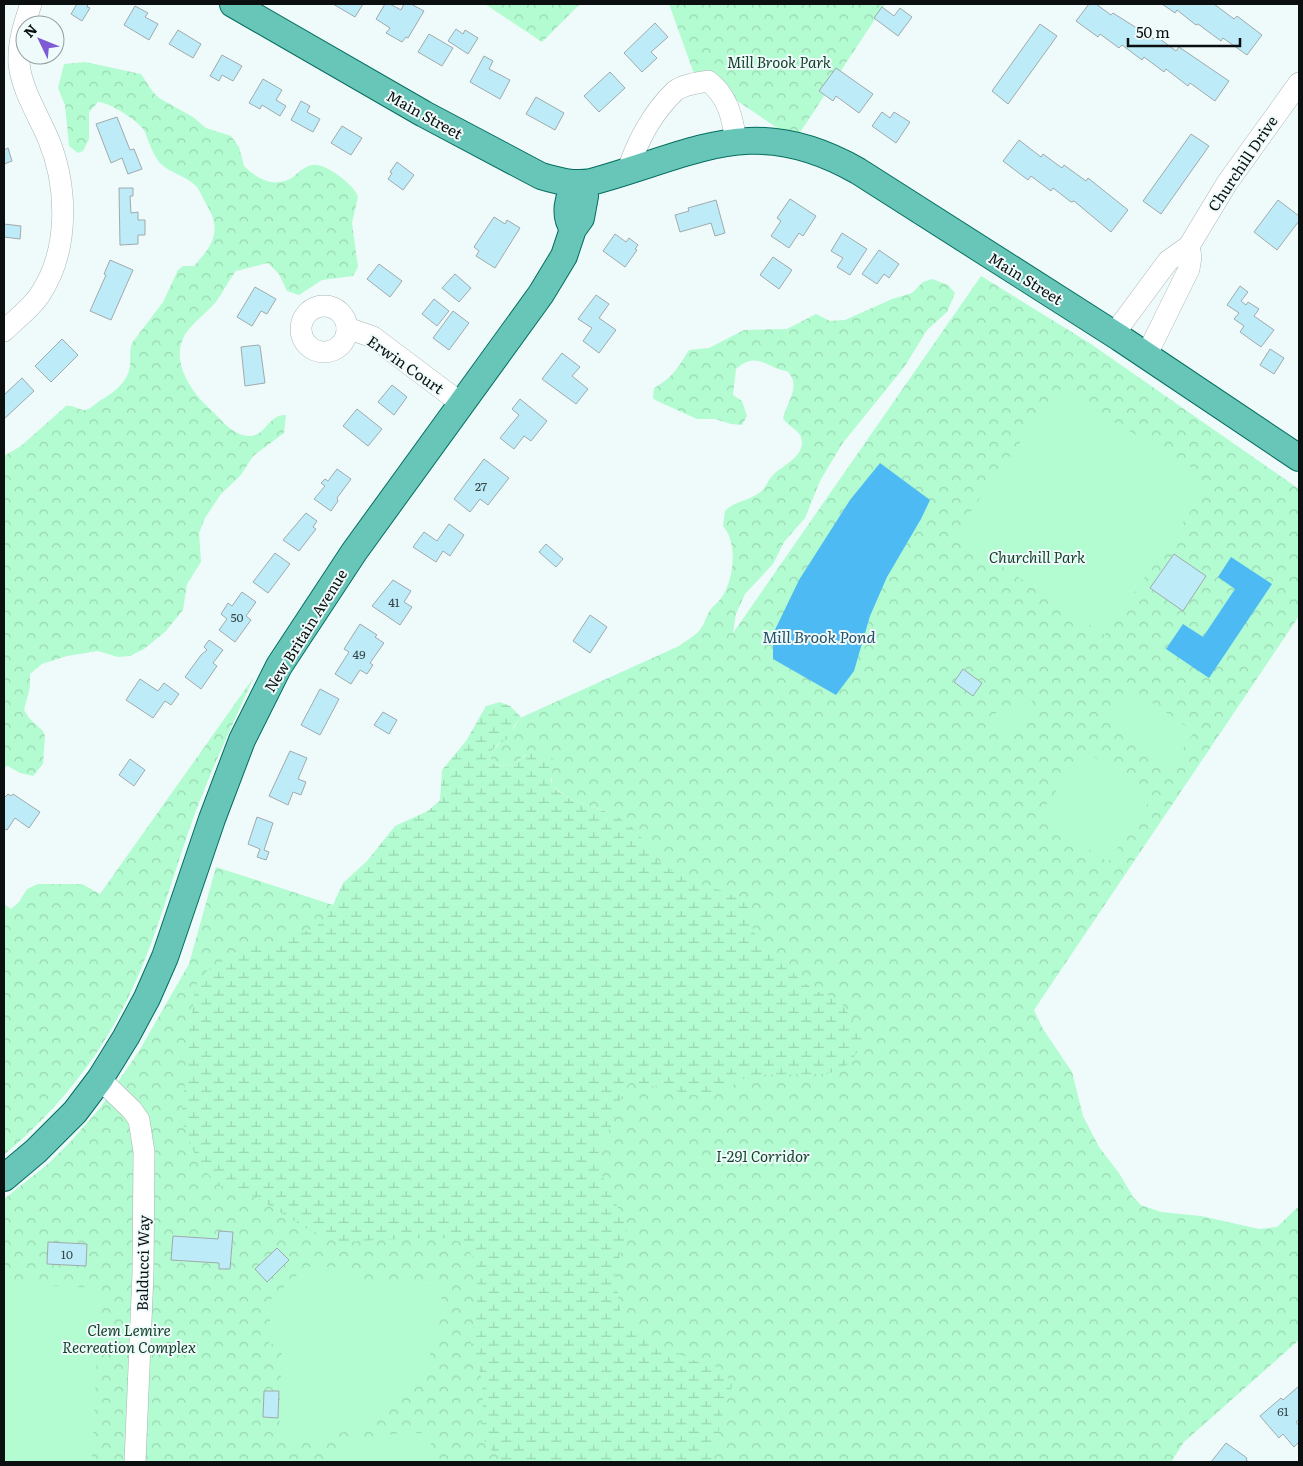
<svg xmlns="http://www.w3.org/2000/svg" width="1303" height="1466" viewBox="0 0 1303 1466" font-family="Literata,serif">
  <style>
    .forest { fill: url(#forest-crowns) }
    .wetland { fill: url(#wetland-marsh) }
    .pitch { fill: #b3fbd0 }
    .water { fill: #4dbaf3 }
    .building { fill: #bdecf8; stroke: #a0aaad }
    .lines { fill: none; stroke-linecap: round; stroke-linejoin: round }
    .minor-casing { stroke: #aab5b5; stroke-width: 22 }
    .major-casing { stroke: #056d5e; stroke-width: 28 }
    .minor { stroke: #fff; stroke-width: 21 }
    .major { stroke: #67c6b8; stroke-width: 26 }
    .labels { text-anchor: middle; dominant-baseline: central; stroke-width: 4; stroke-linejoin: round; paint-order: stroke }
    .number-label { font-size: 12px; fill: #384649 }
    .park-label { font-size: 15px; font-style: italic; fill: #123f28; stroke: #effbfb }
    .street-label { font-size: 15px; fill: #0b0f0f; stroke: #effbfb }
    .water-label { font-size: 16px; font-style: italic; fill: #255169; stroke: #effbfb }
  </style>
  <defs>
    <pattern id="forest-crowns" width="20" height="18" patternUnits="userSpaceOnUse" patternTransform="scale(1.25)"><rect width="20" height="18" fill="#b3fbd0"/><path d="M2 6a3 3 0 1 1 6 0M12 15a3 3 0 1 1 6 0" fill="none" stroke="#99d6b1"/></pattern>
    <pattern id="wetland-marsh" width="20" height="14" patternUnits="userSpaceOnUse" patternTransform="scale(1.25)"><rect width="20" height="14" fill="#b3fbd0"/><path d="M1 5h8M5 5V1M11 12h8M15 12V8" fill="none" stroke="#99d6b1"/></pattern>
  </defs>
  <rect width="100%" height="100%" fill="#effbfb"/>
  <g class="forest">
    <polygon points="485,4 580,4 542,42"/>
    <polygon points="669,4 885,4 795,140 693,71"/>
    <path d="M85,62L141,74L153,92L159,98L193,117L206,128L231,136L239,147L244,166C257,179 276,189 293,177C299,172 305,166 313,165C324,162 356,186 358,197L352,223L358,267L353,276L322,280L299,295L287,291L279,274L268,263L236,271C228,281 223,293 215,303C206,313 194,322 186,333C169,359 190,390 208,407C219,417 232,435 248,436C266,437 268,414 286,415L284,433L253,456L241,475L221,494L205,518L199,533L201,562L187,584L183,610L165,632L144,649L130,656L118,657L98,651L67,656L42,664L30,674V687L24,710L29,718L43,731L45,736L43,764L33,776L20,773L8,766L4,767V456L21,446L66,406C73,405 77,409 84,410C90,410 96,403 101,400C113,393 128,382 130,366C131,358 129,351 132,343L163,302L178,270L183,266H194C215,243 222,229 205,202C202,197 200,190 195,185C186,176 170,173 160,163C152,153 149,142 145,132C141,122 107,101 98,102L89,112V139L83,151L78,153L69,146L65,105L58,88L64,64Z"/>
    <path d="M981,276L1091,344L1299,489V616L1034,1010L1043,1029L1072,1072L1083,1116L1099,1147L1119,1173L1133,1197L1141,1205L1161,1212L1201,1216L1259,1229L1277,1227L1299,1206V1340L1184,1442L1171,1462H4V1199L48,1164L72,1140L100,1108L139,1051L189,964L216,867L505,961L608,812L570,799L552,786V776L525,755C514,764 504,770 491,762V752L512,731L520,718L679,646C685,641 692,638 698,632C704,626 705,619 709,612C712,606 719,602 722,597C734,578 738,543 723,526L725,511C733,502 748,501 759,493C766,489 767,481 773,475C783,465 807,456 801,437C798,429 787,426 783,418C787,402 802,385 787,371C766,368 757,350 736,369L733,395L742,401L747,416L742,425L731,424L715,419H697L657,401L653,398L654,388C673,377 677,369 689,350L709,348L744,330L787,329L816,314L830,321L845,320L892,299L912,293L923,282L932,279L948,285L955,293L947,312L927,330L905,366L842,444L820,481L805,518L784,542L773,564L745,594L736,614L733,633Z"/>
    <path d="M254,677C233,723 212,768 194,816C172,877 156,942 127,1000C97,1061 55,1112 4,1155V904L11,909L19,902L27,889L38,884H82L100,894Z"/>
  </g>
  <path class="wetland" d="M500,702L510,706L521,717L514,726L511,737L498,744L491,752V762C517,779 530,732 554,760L551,781L555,789L570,799L613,814L628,824L637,832L657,859L670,870L690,881L726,892L743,901L750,910L751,925L758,940L802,981L816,991L839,999L862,1036L861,1046L850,1063L837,1071L825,1074L751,1075L720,1092L705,1097L631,1082L624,1089L612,1125L601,1142L598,1157L599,1169L624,1220L627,1231L615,1272L621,1316L627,1325L640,1336L695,1361L717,1367L732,1382L731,1392L725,1404L711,1462H503C497,1455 487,1447 483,1438C479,1428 483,1418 483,1408C483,1390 483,1366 470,1353L477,1300V1272L475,1261L466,1245L462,1242L439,1237L341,1242L309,1230L256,1197L218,1185L199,1164L181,1120L195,987L208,970L231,956L243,945L278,943L316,927L328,916L343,883L367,861L395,826L428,811L440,800L442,770L466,741L486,706Z"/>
  <g class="pitch">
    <polygon points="1058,389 1195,470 1204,492 1105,635 964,541 961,525"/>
    <polygon points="1131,688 1194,732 1171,766 1107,722"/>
    <polygon points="1029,696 1039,716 998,737 988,717"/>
    <polygon points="1084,750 1153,796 1108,862 1039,816"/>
    <path d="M306,1267H351V1281L441,1286C446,1347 411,1411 351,1430C327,1438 304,1438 279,1437L282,1345L269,1344L271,1299Z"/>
    <polygon points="4,1284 100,1288 92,1462 4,1462"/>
    <path d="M431,1433V1462H321C360,1432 385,1434 431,1433Z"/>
  </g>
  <g class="water">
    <polygon points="880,463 930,500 921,519 887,577 870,616 854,671 836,695 773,659 773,634 799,580 850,500"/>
    <polygon points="1231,557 1272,584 1209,678 1166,649 1183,624 1203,637 1235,589 1218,577"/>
  </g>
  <g class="building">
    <polygon points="77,4 88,4 87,7 90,8 82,21 71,14"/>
    <polygon points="333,4 363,4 355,17"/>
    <polygon points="385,4 390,4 401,10 404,4 411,4 424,11 408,38 406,37 402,42 386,33 390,28 376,19"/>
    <polygon points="1089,4 1096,4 1111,15 1113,13 1154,39 1156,36 1176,51 1179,47 1229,81 1215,101 1190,83 1188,86 1166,69 1164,72 1144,57 1142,60 1122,45 1119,48 1100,34 1098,37 1076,21"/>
    <polygon points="1162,4 1214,4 1234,19 1237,16 1262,35 1247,55 1223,38 1221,41 1198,24 1196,25 1177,10 1175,13"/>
    <polygon points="135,6 148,13 145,17 158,24 149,40 124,25"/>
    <polygon points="882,7 894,16 900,8 912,17 898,36 874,18"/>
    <polygon points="655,23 668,37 651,52 657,58 642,72 624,53"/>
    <polygon points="1040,24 1057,36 1008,104 992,91"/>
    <polygon points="456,29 463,34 465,30 478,38 468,54 448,41"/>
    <polygon points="178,30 201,44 193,58 169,44"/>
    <polygon points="429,34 453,48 442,66 418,52"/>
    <polygon points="222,55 242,66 233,81 222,75 219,81 210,76"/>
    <polygon points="484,56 493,61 489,69 510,80 500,99 470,82"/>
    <polygon points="836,68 873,94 859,113 836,96 833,101 819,91"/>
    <polygon points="610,72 625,88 599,112 584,96"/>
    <polygon points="263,79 282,90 276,100 286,106 280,116 262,105 260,109 249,103"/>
    <polygon points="536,97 564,113 555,130 526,114"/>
    <polygon points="301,101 310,106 307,112 320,119 313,132 291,120"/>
    <polygon points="882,112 890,118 894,112 910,122 896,143 872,126"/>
    <polygon points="117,117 130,150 134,149 142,169 128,174 122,158 111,163 96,124"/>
    <polygon points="342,126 362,138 351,155 331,143"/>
    <polygon points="1191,134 1209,146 1161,214 1143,201"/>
    <polygon points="1019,140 1041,157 1043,154 1062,168 1064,165 1086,181 1088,178 1128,210 1111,232 1074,201 1071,202 1053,188 1051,191 1031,176 1028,180 1003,161"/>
    <polygon points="8,148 12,161 4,164 4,150"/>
    <polygon points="397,162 414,175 403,190 388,179 392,173 390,172"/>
    <polygon points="119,188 133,188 133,196 130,196 131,213 138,212 138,220 145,220 145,235 138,235 138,244 120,245"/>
    <polygon points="790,199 816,216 803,236 799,233 789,248 771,236 781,221 777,218"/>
    <polygon points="716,200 725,233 715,236 711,223 680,232 675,215 689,211 688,208"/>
    <polygon points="1278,200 1299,216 1299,221 1277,250 1254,232"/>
    <polygon points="494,217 505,224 507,220 520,228 495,268 476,256 479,251 474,247"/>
    <polygon points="4,224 21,226 20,239 4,237"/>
    <polygon points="842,233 867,249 850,275 837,267 843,258 831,251"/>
    <polygon points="615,234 626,242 629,238 638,245 635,249 637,250 625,267 603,251"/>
    <polygon points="879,250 899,264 889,278 884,274 877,284 862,274"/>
    <polygon points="773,257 792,270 779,289 760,275"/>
    <polygon points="110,260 133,270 111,320 90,311 106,275 104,274"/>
    <polygon points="379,264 402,281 390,297 367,279"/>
    <polygon points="455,274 471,288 459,302 442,288"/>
    <polygon points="1240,286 1248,292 1241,301 1246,305 1248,302 1259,309 1254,316 1274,330 1261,347 1240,332 1244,326 1234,319 1239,313 1227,305"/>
    <polygon points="255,287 276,299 267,314 261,311 252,326 237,317"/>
    <polygon points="596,295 609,304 599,318 616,330 599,353 583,341 592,328 578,319"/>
    <polygon points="434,299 449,311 437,326 422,314"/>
    <polygon points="453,311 469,323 449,350 433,338"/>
    <polygon points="62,339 78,355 51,382 35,366"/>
    <polygon points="258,345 260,346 265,383 245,386 241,347"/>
    <polygon points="1270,349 1284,358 1274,374 1260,365"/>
    <polygon points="562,353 580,367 572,376 588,389 576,404 542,379"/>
    <polygon points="22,378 34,391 4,419 4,395"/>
    <polygon points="392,385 407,397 394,415 378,402"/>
    <polygon points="520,399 547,421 531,441 524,436 514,449 500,438 519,415 512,409"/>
    <polygon points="357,409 382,429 368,446 343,426"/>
    <polygon points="484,459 509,478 488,505 480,499 470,512 454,499"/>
    <polygon points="337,469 351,479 337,498 338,501 331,511 314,499 325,486 321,483 325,479 328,481"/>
    <polygon points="306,513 317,521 313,527 316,529 299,551 283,540"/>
    <polygon points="449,524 464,535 450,556 443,551 436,562 413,547 424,532 437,541"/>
    <polygon points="546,544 563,559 556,567 539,552"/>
    <polygon points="275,553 290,564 268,593 253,582"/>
    <polygon points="1174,554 1206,576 1183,611 1150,588"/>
    <polygon points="393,580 411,591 404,602 412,607 400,625 372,606"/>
    <polygon points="242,592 256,602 246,616 251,620 235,642 219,630 227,619 221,614 228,603 232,606"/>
    <polygon points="590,615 607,627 590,653 573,641"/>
    <polygon points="360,624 377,635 375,637 384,643 370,663 373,665 367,674 360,670 351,684 335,674 349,652 344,649"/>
    <polygon points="209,640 223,650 213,663 217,666 201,689 185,677 201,655 207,650 204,647"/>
    <polygon points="963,669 982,683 973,696 954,682"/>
    <polygon points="140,679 158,691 164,683 179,694 171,705 165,701 153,718 126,700"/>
    <polygon points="320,689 339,699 320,735 301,725"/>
    <polygon points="383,712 397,720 389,734 374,725"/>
    <polygon points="290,751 307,758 298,779 306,782 301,795 293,792 288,805 269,796"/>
    <polygon points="130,759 145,770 134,786 119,775"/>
    <polygon points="8,794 11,796 13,794 40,812 29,828 15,818 7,830 4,829 4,798"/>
    <polygon points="257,817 273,823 264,850 269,852 266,860 257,857 260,849 248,844"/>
    <polygon points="219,1231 233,1232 230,1269 219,1269 219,1263 171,1260 173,1236 218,1239"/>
    <polygon points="48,1242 87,1244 86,1266 47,1264"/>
    <polygon points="277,1248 289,1260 267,1282 255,1269"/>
    <polygon points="1299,1386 1299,1420 1296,1422 1299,1426 1299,1442 1294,1447 1283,1434 1279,1438 1260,1416 1281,1398 1283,1400"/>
    <polygon points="264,1391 279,1391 278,1418 263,1417"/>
    <polygon points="1226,1443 1247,1458 1246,1460 1249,1462 1211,1462"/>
  </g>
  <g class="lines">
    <g class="minor-casing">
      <g id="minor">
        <path d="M628,170C637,142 653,112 675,91C684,84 698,83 708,81C728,96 732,117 736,140"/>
        <circle cx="324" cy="329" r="23"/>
        <polyline points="347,328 373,337 462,404"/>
        <path d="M4,331C15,320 30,309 39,296C70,251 68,186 48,138C38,115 21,88 19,63C18,42 24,24 31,4"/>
        <polyline points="1114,334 1168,261 1189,246 1227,183 1299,83"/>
        <polyline points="1146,356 1189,269 1191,257 1189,246"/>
        <polyline points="100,1079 132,1110 139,1120 144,1152 143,1273 135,1462"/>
      </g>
    </g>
    <g class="major-casing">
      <g id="major">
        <path d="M233,4L424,114L541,176C558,181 573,185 591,182C695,154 753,111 858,171L1120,338L1299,458"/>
        <path d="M4,1178L36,1151L75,1112L100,1079L126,1037L147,998L165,957L212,819L242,740L279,666L354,552L541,294L564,256L573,229L581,218L585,196L579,184C566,195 564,216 573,229"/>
      </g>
    </g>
    <use href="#minor" class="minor"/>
    <use href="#major" class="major"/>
  </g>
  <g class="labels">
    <g class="number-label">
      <text x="481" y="486">27</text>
      <text x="394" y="602">41</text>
      <text x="237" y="617">50</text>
      <text x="359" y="654">49</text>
      <text x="67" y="1254">10</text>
      <text x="1283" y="1411">61</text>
    </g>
    <g class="park-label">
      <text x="779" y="61">Mill Brook Park</text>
      <text x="1037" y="556">Churchill Park</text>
      <text x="763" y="1155">I-291 Corridor</text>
      <text x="129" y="1329">Clem Lemire<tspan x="129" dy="17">Recreation Complex</tspan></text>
    </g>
    <g class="street-label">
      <text transform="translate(425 114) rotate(29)">Main Street</text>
      <text transform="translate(1242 163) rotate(-56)">Churchill Drive</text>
      <text transform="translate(1026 278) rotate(32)">Main Street</text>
      <text transform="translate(406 364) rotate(35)">Erwin Court</text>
      <text transform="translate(305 630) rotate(-58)">New Britain Avenue</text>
      <text transform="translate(142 1263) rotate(-89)">Balducci Way</text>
    </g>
    <g class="water-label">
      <text x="819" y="636">Mill Brook Pond</text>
    </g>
  </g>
  <rect width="1303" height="1466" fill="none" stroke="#0b0f0f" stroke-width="10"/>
  <g transform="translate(40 40) rotate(313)"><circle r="24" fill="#effbfb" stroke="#949d9d"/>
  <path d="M0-4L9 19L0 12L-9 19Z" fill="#7e5bd5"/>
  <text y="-8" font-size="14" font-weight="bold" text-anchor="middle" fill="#0b0f0f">N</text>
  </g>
  <path d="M1128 38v8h112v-8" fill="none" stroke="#0b0f0f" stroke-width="2.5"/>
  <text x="1136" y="38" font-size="15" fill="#0b0f0f" stroke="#effbfb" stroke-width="4" paint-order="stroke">50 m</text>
</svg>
